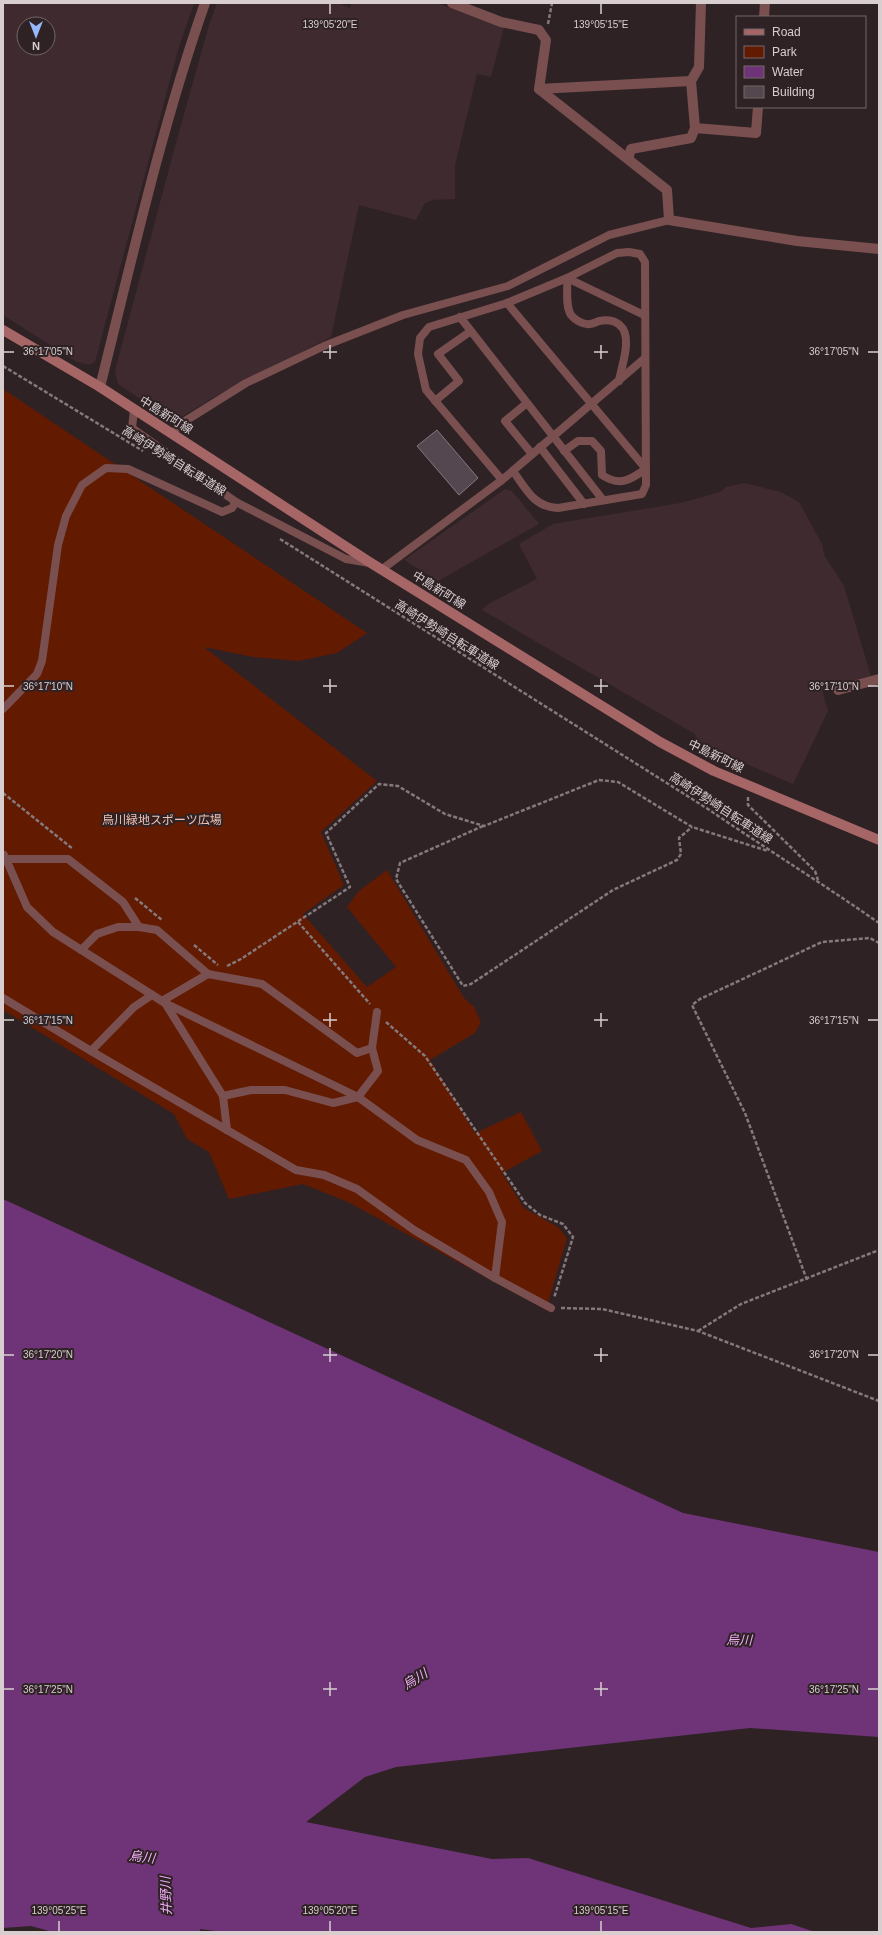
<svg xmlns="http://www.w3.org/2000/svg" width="882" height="1935" viewBox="0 0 882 1935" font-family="Arial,'Noto Sans JP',sans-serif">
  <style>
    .built { fill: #3e2a2f; fill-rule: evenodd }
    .green { fill: #621a00 }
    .water { fill: #6f3477 }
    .building { fill: #54474f; stroke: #85767f }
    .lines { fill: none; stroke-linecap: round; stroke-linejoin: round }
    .path { stroke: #85797c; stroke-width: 2.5; stroke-dasharray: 4 2; stroke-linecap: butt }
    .service { stroke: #79504f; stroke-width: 8 }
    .minor { stroke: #79504f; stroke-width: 10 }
    .tertiary { stroke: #79504f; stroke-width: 10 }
    .secondary { stroke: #a76666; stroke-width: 10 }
    .ticks { fill: none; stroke: #d8ced0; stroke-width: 1.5 }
    .labels { text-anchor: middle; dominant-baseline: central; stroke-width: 4; stroke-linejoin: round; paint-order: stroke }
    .street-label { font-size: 12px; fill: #d8ced0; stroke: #2f2225 }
    .park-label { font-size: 12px; fill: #f3c2b1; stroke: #2f2225 }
    .water-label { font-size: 13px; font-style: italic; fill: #f0aef9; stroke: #2f2225 }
    .ticks-label { font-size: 10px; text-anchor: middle; fill: #d8ced0; stroke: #2f2225; stroke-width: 4; stroke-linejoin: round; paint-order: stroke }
  </style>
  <rect width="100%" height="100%" fill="#2f2225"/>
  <g class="built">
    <path d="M3,3H194L178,50L95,362L89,365L75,361L3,315ZM24,24H48V48H24Z"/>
    <polygon points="217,3 338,3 350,8 352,3 437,3 504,27 491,77 477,74 455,165 455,199 433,200 425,203 416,220 359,205 331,337 223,392 178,419 170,419 118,384 115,371 173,154 209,25"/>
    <polygon points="744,483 781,492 799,502 822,544 824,555 844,586 871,676 822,690 828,711 793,784 697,743 695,734 482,610 490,603 537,579 519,544 553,524 681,503 720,492 726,487"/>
    <polygon points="505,489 512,491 539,524 438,581 404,560"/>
  </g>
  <polygon class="green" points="3,389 367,633 337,653 298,661 253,657 204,647 377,781 321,832 344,885 303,914 367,987 396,967 347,907 359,891 387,870 464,998 474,1007 481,1022 475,1033 430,1060 475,1133 521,1112 542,1151 502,1173 524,1208 558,1227 567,1238 546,1310 348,1202 303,1184 229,1199 209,1152 187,1139 174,1114 3,1010"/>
  <polygon class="water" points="3,1199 683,1513 879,1552 879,1737 750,1728 396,1767 365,1777 306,1822 492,1859 528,1858 751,1928 791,1924 815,1932 223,1932 200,1929 200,1932 53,1932 31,1926 3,1928"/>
  <polygon class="building" points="437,430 478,478 459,495 417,446"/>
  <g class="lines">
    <g class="path">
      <polyline points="548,24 552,3"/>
      <polyline points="3,366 143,451"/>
      <path d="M280,539L708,809C765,848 823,884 879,923"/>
      <polyline points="3,793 73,849"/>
      <polyline points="748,797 748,805 815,871 818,880"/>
      <polyline points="483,826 400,863 396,879 463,986 471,984 613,890 677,860 681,854 679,838 692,827"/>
      <polyline points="135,898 162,920"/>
      <polyline points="298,922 370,1004"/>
      <polyline points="194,945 218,965"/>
      <polyline points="227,966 241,959 350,887 326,833 379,784 398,786 445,814 484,826 599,780 618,782 692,827 768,851"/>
      <polyline points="386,1022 425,1056 525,1203 540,1215 563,1224 573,1237 554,1298"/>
      <polyline points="807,1280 745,1113 692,1005 700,999 822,942 870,938 879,943"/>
      <polyline points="561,1308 602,1309 698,1331 879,1401"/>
      <polyline points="698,1331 741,1304 879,1250"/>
    </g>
    <g class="service">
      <path d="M507,303L646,469C630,480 620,487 602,475L601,451L592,441H578L564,451"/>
      <polyline points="460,317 603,500"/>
      <path d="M619,381C621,369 626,356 626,344C627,326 616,318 599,321C596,322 593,324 590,324C583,325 575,320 571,315C565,306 568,288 567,278L644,315"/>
      <polyline points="435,401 459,381 438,354 471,331"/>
      <polyline points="527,403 505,421 532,454"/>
      <polyline points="134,410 132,428 236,502"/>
      <polyline points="172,434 182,423 246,383 324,346 403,315 508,286 609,235 669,220"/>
      <polyline points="540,447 584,504"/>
      <path d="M502,480L426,390L418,354L420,338L429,327L507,303L567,278L617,253L629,252L640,254L645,262L646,485L642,494L558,508C534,507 526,489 513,471"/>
      <polyline points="381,570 502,480 645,358"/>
      <polyline points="3,709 37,674 42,661 58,545 66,516 82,485 106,468 128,469 222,512 232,508 236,502 346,559 370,563"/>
      <polyline points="4,855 6,859 68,859 123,902 139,927"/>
      <polyline points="3,858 6,859 27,907 53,932 165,1003 358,1097 417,1140 466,1160 489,1192 502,1222 495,1278"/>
      <polyline points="81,950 97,934 118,927 139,927 157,930 208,974"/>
      <polyline points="3,998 91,1051 296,1170 324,1175 357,1189 414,1230 495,1278 551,1308"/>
      <polyline points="162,1001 208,974 262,984 357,1053 372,1048"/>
      <polyline points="165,1003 223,1096 227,1130"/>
      <polyline points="91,1051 134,1007 152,995"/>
      <polyline points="223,1096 251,1090 285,1090 333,1103 358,1097 378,1071 372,1048 377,1012"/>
    </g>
    <g class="minor">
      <polyline points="452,3 501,22 539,30 546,40 539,89 667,190 669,220 797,241 879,249"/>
      <polyline points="701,3 699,67 691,81 695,128 756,133 758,107"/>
      <polyline points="764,17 765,3"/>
      <polyline points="539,89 691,81"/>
      <polyline points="628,159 631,149 691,138 695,128"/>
      <polyline points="838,690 879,679"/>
    </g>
    <path class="tertiary" d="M100,387C132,259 161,128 205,3"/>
    <polyline class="secondary" points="3,330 100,387 371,563 660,742 714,771 879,840"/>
  </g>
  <path class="ticks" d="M330,4V14M601,4V14M330,345V359M601,345V359M4,352H14M323,352H337M594,352H608M868,352H878M330,679V693M601,679V693M4,686H14M323,686H337M594,686H608M868,686H878M330,1013V1027M601,1013V1027M4,1020H14M323,1020H337M594,1020H608M868,1020H878M330,1348V1362M601,1348V1362M4,1355H14M323,1355H337M594,1355H608M868,1355H878M330,1682V1696M601,1682V1696M4,1689H14M323,1689H337M594,1689H608M868,1689H878M59,1921V1931M330,1921V1931M601,1921V1931"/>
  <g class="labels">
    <g class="street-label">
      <text transform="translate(166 415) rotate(32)">中島新町線</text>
      <text transform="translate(174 461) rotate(32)">高崎伊勢崎自転車道線</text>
      <text transform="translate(439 590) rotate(32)">中島新町線</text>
      <text transform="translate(447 635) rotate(32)">高崎伊勢崎自転車道線</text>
      <text transform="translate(716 756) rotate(26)">中島新町線</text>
      <text transform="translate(721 808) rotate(33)">高崎伊勢崎自転車道線</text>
    </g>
    <g class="park-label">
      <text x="162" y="820">烏川緑地スポーツ広場</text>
    </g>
    <g class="water-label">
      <text transform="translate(739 1640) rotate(1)">烏川</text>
      <text transform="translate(415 1679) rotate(-32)">烏川</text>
      <text transform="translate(142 1857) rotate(6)">烏川</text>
      <text transform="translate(166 1896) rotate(-92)">井野川</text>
    </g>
  </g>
  <g class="ticks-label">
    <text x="330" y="28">139°05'20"E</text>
    <text x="601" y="28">139°05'15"E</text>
    <text x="834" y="355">36°17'05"N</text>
    <text x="48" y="355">36°17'05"N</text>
    <text x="48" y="690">36°17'10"N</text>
    <text x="834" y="690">36°17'10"N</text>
    <text x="834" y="1024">36°17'15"N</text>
    <text x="48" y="1024">36°17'15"N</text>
    <text x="834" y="1358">36°17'20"N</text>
    <text x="48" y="1358">36°17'20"N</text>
    <text x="48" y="1693">36°17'25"N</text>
    <text x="834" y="1693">36°17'25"N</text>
    <text x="59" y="1914">139°05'25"E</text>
    <text x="330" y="1914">139°05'20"E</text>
    <text x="601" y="1914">139°05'15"E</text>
  </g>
  <rect width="882" height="1935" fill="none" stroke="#d8ced0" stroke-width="8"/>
  <rect x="736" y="16" width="130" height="92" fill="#2f2225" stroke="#736769"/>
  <rect x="744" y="29" width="20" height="6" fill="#a76666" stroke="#736769"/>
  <text x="772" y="36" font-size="12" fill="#d8ced0">Road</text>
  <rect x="744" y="46" width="20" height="12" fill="#621a00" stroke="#736769"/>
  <text x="772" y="56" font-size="12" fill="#d8ced0">Park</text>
  <rect x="744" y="66" width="20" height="12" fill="#6f3477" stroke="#736769"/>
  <text x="772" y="76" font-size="12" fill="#d8ced0">Water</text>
  <rect x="744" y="86" width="20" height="12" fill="#54474f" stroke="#736769"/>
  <text x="772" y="96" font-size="12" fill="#d8ced0">Building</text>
  <g transform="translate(36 36) rotate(180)"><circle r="19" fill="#2f2225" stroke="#736769"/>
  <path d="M0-3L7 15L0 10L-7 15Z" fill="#95b7fd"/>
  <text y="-6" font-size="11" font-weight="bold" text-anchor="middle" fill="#d8ced0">N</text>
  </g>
</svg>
